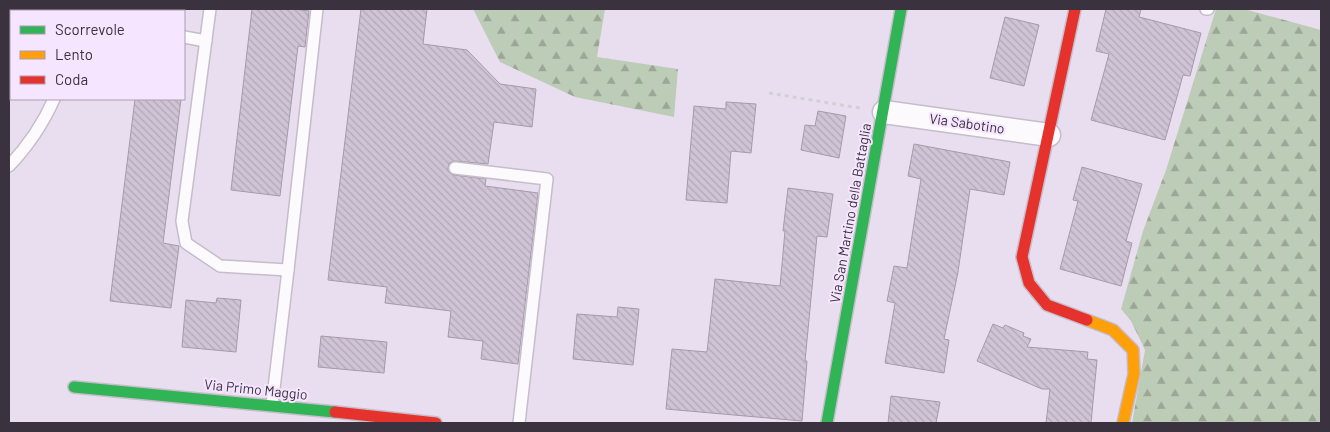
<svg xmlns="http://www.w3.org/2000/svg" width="1330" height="432" viewBox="0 0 1330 432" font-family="Barlow,sans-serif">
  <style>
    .forest { fill: url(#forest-firs) }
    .building { fill: url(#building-back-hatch); stroke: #a49ba8 }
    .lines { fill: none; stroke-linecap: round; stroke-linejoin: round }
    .lane-casing { stroke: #c5bdca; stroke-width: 14 }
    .street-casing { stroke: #c5bdca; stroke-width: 25 }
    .fast-casing { stroke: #c5bdca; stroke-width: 14 }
    .slow-casing { stroke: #c5bdca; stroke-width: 14 }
    .jam-casing { stroke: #c5bdca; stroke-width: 14 }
    .path { stroke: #d3d0d5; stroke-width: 3; stroke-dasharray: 4 4; stroke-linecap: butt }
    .lane { stroke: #fcfafd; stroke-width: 11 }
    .street { stroke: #fcfafd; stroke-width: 22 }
    .fast { stroke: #30b455; stroke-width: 11 }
    .slow { stroke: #ff9f0a; stroke-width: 11 }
    .jam { stroke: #e5322d; stroke-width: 11 }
    .labels { text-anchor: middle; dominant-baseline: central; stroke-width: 4; stroke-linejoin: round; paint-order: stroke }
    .street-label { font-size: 14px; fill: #3a323e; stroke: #f6e5ff }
  </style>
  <defs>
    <pattern id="forest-firs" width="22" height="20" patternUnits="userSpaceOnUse" patternTransform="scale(1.25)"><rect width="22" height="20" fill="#bdccb7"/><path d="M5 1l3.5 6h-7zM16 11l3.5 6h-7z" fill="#9ba696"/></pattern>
    <pattern id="building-back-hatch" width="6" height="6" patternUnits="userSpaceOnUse" patternTransform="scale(1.25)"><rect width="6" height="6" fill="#cfc3d5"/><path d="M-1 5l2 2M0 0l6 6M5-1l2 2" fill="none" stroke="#b2a8b8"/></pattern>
  </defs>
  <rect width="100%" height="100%" fill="#e9deef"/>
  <g class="forest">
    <polygon points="473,9 605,9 597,57 678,69 674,117 575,97 500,62"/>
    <polygon points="1216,9 1244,9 1321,30 1321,423 1132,423 1145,350 1131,321 1121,309 1143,231 1166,170"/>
  </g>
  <g class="building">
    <polygon points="252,9 294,9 309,11 305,47 298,46 280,196 231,190"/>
    <polygon points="361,9 427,9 423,44 467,50 500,84 536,89 532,127 494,122 488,164 455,161 449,163 448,168 448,171 454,175 486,179 485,186 538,193 518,364 481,359 483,341 448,337 451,311 385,303 387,287 328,280"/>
    <polygon points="1106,9 1141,9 1139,17 1201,33 1190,76 1183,75 1165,140 1091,120 1109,54 1096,51"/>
    <polygon points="1005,17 1039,25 1024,86 990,78"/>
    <polygon points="135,99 181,99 163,243 179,246 171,308 110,301"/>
    <polygon points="726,102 756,104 751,153 731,151 727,203 686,200 694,106 726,109"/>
    <polygon points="818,111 846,116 839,158 801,150 805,125 815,126"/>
    <polygon points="914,144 1010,162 1004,195 970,189 958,272 944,339 949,340 944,373 885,363 895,303 887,301 894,266 907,268 921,179 908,176"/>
    <polygon points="1082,167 1142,184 1126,241 1132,243 1121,286 1060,269 1078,201 1073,200"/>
    <polygon points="788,188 833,194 827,237 817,236 805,361 807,361 802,421 666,409 672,349 707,352 715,279 780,286 785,231 783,231"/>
    <polygon points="217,298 241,300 236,352 182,347 186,300 216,303"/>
    <polygon points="618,307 639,309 633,365 573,359 577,314 617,317"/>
    <polygon points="993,324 1003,328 1005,325 1024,333 1023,336 1031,339 1027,347 1088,352 1087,359 1097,360 1091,423 1046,423 1050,389 1042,389 977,361"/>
    <polygon points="321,336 387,342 384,373 318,367"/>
    <polygon points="891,396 940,402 936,423 888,423"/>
  </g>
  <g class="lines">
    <g class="lane-casing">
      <g id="lane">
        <polyline points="210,9 182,221 186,243 220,266 288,270 317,9"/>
        <polyline points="1206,9 1208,9"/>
        <polyline points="76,11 77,9"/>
        <polyline points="184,37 206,41"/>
        <path d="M9,166C28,146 43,124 54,99"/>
        <polyline points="455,168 547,179 519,423"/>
        <polyline points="272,405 288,270"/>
      </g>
    </g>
    <g class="street-casing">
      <polyline id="street" points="884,112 1049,135"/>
    </g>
    <g class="fast-casing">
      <g id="fast">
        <polyline points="74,387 335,412"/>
        <polyline points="827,423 901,9"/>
      </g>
    </g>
    <g class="slow-casing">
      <polyline id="slow" points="1087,320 1113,330 1133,350 1134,374 1123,423"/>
    </g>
    <g class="jam-casing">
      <g id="jam">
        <polyline points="1075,9 1022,257 1029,283 1047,305 1087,320"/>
        <polyline points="335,412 436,423"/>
      </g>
    </g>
    <polyline class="path" points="769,93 860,108"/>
    <use href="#lane" class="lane"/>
    <use href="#street" class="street"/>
    <use href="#fast" class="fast"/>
    <use href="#slow" class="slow"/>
    <use href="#jam" class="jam"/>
  </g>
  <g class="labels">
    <g class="street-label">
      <text transform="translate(967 123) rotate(8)">Via Sabotino</text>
      <text transform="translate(850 213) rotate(-80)">Via San Martino della Battaglia</text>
      <text transform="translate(256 389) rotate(6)">Via Primo Maggio</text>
    </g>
  </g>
  <rect width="1330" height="432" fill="none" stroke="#3a323e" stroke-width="20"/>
  <rect x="10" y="10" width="175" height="90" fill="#f6e5ff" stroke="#ab9db2"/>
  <rect x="20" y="26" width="25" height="8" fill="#30b455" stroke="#ab9db2"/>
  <text x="55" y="35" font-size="15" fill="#3a323e">Scorrevole</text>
  <rect x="20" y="51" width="25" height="8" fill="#ff9f0a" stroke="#ab9db2"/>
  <text x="55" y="60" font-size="15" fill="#3a323e">Lento</text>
  <rect x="20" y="76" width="25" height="8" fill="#e5322d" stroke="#ab9db2"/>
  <text x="55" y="85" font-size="15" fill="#3a323e">Coda</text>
</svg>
